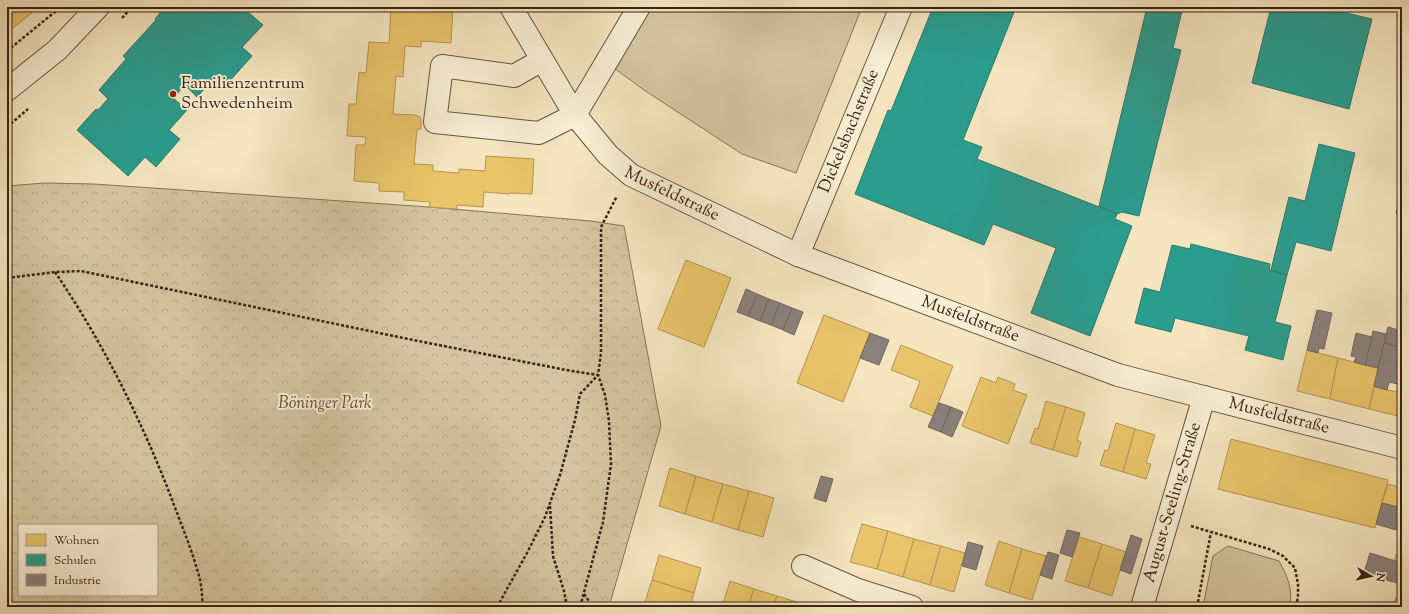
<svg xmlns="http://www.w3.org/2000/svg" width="1409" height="614" viewBox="0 0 1409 614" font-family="'Sorts Mill Goudy',serif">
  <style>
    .grass { fill: #d5c5a2; stroke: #87745a }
    .park { fill: url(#park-crowns); stroke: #87745a; fill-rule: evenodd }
    .homes { fill: #e9c46a; stroke: #b49450 }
    .schools { fill: #2a9d8f; stroke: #2e786a }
    .industry { fill: #8a817c; stroke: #72655c }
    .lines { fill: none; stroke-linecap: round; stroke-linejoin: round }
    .minor-casing { stroke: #68543e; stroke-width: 24 }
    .path { stroke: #392312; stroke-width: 2.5; stroke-dasharray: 3 2; stroke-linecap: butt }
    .minor { stroke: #f8efd6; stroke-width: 22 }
    .poi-dot { fill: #8f2418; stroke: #f8efd6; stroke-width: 1.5 }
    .labels { text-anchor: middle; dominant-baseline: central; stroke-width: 4; stroke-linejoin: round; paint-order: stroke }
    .poi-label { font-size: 17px; fill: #392312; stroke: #f8efd6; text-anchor: start }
    .street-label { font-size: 17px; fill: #392312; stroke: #f8efd6 }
    .park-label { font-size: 17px; font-style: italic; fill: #604c36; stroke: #f8efd6 }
  </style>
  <defs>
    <pattern id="park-crowns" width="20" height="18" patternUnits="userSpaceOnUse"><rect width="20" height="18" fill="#d5c5a2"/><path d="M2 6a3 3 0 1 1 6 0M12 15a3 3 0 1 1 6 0" fill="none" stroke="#b8a98a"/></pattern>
  </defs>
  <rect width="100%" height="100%" fill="#f5e6c0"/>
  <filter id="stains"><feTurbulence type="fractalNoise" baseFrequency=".005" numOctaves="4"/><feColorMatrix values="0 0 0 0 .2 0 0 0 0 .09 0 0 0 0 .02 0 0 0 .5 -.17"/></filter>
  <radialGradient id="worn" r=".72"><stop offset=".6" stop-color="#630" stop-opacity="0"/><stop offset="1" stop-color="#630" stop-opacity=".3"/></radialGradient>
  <g class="grass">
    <polygon points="650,7 862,7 796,173 742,154 644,90 614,68"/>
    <path d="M1228,546L1279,561C1287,575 1294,591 1289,607H1203L1213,556Z"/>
  </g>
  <path class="park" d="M44,183L94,184L429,207L591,221L624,226L661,426L609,607H7V186ZM19,525H157V595H19Z"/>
  <g class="homes">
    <polygon points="7,7 29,7 33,12 7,33"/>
    <polygon points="391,7 421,10 422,7 453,7 451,43 421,41 421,47 405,46 403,77 396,76 393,114 415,115 420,117 421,122 421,129 417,129 414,164 433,165 433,171 459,173 459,169 485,171 486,156 534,159 532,194 510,193 510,194 484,192 483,207 457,205 457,209 429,207 430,202 404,200 404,192 379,191 379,183 354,181 356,145 365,145 366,137 347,136 349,104 356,104 359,72 366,73 369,42 389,43"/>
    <polygon points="686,260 731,278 704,347 658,329"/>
    <polygon points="824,315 870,333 843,402 797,383"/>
    <polygon points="901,345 953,366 933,416 910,407 920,381 891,370"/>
    <polygon points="1307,350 1338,358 1330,399 1297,391"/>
    <polygon points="1338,358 1378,368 1369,409 1330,399"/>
    <polygon points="981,377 996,383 998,377 1015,384 1013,390 1027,395 1008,444 962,426"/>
    <polygon points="1374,387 1402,393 1402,417 1369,409"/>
    <polygon points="1046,401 1066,407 1053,450 1030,443 1035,428 1038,429"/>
    <polygon points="1066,407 1085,413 1077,440 1081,442 1077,457 1053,450"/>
    <polygon points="1116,423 1135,429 1123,472 1100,465 1105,450 1108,451"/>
    <polygon points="1135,429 1155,435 1146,463 1151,464 1146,479 1123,472"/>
    <polygon points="1231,439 1388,480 1375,528 1218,489"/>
    <polygon points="670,468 696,476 685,514 659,506"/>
    <polygon points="696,476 723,484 712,522 685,514"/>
    <polygon points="723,484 749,491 738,530 712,522"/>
    <polygon points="1388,484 1402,488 1402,508 1382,503"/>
    <polygon points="749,491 774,498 763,537 738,530"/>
    <polygon points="862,524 888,531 877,569 850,562"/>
    <polygon points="888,531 914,539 903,577 877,569"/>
    <polygon points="1079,537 1102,544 1088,588 1065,581"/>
    <polygon points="914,539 941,546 930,585 903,577"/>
    <polygon points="999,541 1022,549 1009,593 985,585"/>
    <polygon points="1102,544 1126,552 1112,596 1088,588"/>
    <polygon points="941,546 965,553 954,592 930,585"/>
    <polygon points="1399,548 1402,549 1402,563 1394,561"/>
    <polygon points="1022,549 1046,556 1032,600 1009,593"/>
    <polygon points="659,555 701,568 694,593 652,580"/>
    <polygon points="652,580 694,593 690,607 650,607 644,605"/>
    <polygon points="730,581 754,589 748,607 722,607"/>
    <polygon points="754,589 777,596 773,607 748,607"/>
    <polygon points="777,596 800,603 799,607 773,607"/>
    <polygon points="1396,597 1402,598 1402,607 1393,607"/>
    <polygon points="800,603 814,607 799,607"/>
  </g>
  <g class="schools">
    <polygon points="165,7 252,7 248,12 263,25 242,47 252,56 227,84 217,75 197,97 185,85 173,98 187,110 169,130 180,139 156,167 145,157 128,176 77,130 96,109 98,110 108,99 99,90 126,59 123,56 156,20 155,19"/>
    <polygon points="256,7 267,7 262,12"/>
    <polygon points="933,7 1016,7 963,140 982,147 977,159 1117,214 1115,219 1132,226 1090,336 1031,313 1056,248 993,224 984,245 855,194 888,110 891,111"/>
    <polygon points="1147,7 1183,7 1173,48 1181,50 1139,216 1122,212 1117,214 1099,206"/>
    <polygon points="1271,7 1321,7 1372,19 1349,109 1252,83"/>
    <polygon points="1319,144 1355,153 1331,251 1296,242 1287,275 1271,270 1289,197 1305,201"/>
    <polygon points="1191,244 1270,264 1269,270 1287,275 1275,322 1291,326 1283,360 1245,350 1249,336 1175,318 1171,332 1135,323 1144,288 1160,292 1172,245 1190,249"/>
  </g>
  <g class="industry">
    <polygon points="1400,199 1402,199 1402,215 1396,213"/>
    <polygon points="746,289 757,294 748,316 737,312"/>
    <polygon points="757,294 769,299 760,321 748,316"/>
    <polygon points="769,299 780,303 771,325 760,321"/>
    <polygon points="780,303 792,308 783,330 771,325"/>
    <polygon points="792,308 803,312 794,335 783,330"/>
    <polygon points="1317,310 1332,313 1324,349 1319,348 1318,353 1307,350"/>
    <polygon points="1388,327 1402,331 1402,348 1384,343"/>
    <polygon points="1373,331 1386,334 1379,368 1365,365"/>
    <polygon points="870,333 889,340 879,365 860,358"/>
    <polygon points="1356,333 1372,337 1365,365 1354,362 1356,357 1351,356"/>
    <polygon points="1384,343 1402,348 1402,385 1389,382 1387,390 1374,386"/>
    <polygon points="939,403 951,407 941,432 928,427"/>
    <polygon points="951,407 963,412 952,437 941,432"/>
    <polygon points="821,476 833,479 826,502 814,498"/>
    <polygon points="1382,503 1402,508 1396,530 1376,524"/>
    <polygon points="1067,530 1080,533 1072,557 1060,553"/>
    <polygon points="1131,535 1142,539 1131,574 1120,570"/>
    <polygon points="968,542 983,546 976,570 962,566"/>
    <polygon points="1048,552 1059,555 1052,579 1040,575"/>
    <polygon points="1370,553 1402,563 1402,577 1400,584 1364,573"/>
  </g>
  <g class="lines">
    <g class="minor-casing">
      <g id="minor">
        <path id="s1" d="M511,7L575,115L608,155L631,175L798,255L1118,375L1402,448"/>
        <polyline points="542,60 514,76 442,66 435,122 539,133 575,115 639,7"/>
        <polyline points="7,90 57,50 98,7"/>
        <path id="s2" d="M798,255L901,7"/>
        <polyline points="803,566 858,590 912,607"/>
        <path id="s3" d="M1142,607L1204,397"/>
      </g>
    </g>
    <g class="path">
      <polyline points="122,18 132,7"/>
      <polyline points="7,51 56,11"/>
      <polyline points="7,127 28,109"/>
      <path d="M55,272C102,341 141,419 171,497C181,524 193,552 200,580C202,589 202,598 203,607"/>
      <polyline points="7,278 55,272 81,271 413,340 566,370 598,375 601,353 601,227 617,196"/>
      <polyline points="550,506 553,556 564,591 567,607"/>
      <polyline points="1191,526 1269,549 1283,556 1295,568 1298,584 1298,598 1295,607"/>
      <polyline points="584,594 593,607"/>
      <polyline points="497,607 527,553 545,517 560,475 575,420 580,394 598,375 605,395 609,421 611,464 603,522 580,607"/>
      <polyline points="1197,607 1211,532"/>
    </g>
    <use href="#minor" class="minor"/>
  </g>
  <circle class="poi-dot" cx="173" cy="94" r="4"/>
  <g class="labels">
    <g class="poi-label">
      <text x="181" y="84">Familienzentrum<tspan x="181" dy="20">Schwedenheim</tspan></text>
    </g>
    <g class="street-label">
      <text stroke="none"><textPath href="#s2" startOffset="134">Dickelsbachstraße</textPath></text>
      <text stroke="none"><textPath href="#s1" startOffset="253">Musfeldstraße</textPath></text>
      <text stroke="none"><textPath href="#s1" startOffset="577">Musfeldstraße</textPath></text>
      <text stroke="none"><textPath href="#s1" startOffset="901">Musfeldstraße</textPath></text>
      <text stroke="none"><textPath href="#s3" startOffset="109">August-Seeling-Straße</textPath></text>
    </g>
    <g class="park-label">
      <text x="325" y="404">Böninger Park</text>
    </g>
  </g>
  <rect width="1409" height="614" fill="none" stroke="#f5e6c0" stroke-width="24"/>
  <rect x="8" y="8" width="1393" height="598" fill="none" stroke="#392312" stroke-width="2"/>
  <rect x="12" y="12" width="1385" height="590" fill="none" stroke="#392312"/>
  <rect x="18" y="524" width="140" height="72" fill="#f8efd6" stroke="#ac9d88"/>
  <rect x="26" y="534" width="20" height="12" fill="#e9c46a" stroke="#ac9d88"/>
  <text x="54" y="544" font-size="12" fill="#392312">Wohnen</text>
  <rect x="26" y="554" width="20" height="12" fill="#2a9d8f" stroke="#ac9d88"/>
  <text x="54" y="564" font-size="12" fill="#392312">Schulen</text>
  <rect x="26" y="574" width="20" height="12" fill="#8a817c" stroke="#ac9d88"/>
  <text x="54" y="584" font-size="12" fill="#392312">Industrie</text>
  <g transform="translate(1371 576) rotate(98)" stroke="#f8efd6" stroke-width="3" paint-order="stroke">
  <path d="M0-3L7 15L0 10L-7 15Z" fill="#392312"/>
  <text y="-6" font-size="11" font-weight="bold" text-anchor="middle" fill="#392312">N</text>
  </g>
  <rect width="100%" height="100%" filter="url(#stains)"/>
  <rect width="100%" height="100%" fill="url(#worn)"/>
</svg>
